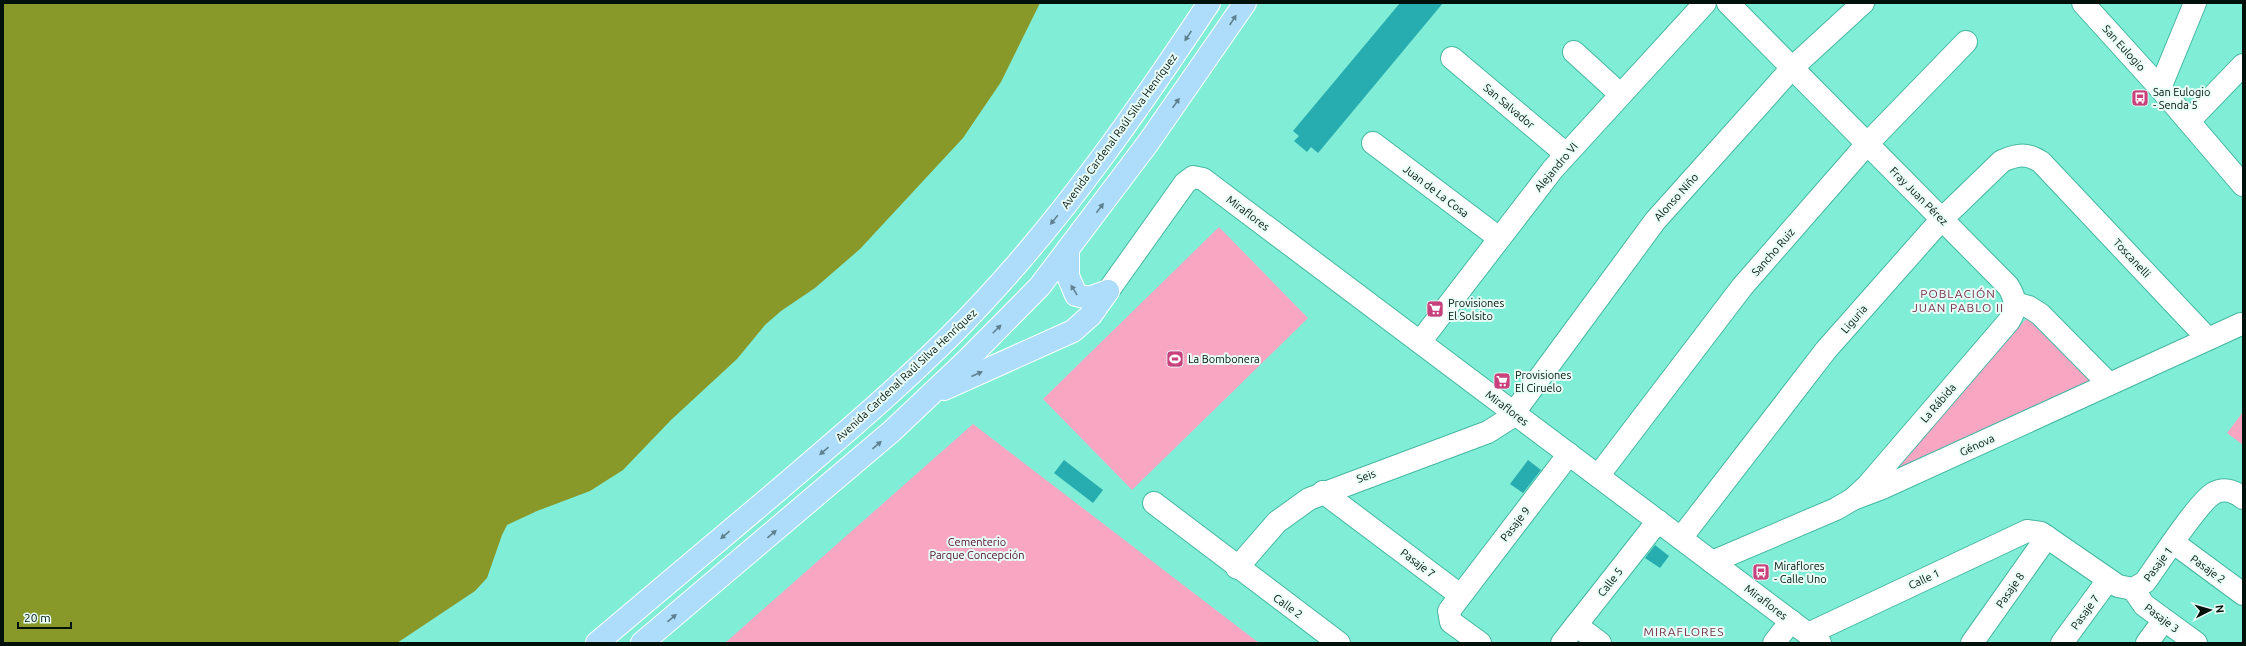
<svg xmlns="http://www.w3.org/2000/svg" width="2246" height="646" viewBox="0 0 2246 646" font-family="Ubuntu,sans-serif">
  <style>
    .green { fill: #f9a6c3 }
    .water { fill: #88992a }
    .building { fill: #27acb0 }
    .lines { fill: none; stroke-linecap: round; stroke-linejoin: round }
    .minor-casing { stroke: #45b7a1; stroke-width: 24 }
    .major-casing { stroke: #fff; stroke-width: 24 }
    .minor { stroke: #fff; stroke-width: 22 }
    .major { stroke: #adddfb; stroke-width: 22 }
    .oneway { fill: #5f818f }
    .labels { text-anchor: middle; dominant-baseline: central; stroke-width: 4; stroke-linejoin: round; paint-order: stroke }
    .street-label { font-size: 11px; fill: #00110c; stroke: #e9fdf7 }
    .poi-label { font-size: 11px; fill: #00110c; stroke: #e9fdf7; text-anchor: start }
    .park-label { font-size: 11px; fill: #4d0d2b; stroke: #e9fdf7 }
    .neighbourhood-label { font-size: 12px; letter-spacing: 1px; fill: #76324d; stroke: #e9fdf7 }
  </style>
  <rect width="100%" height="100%" fill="#80eed6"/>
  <g class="green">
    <polygon points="1219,227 1308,318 1132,490 1043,399"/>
    <polygon points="2028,317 2097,381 1889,474"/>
    <polygon points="2243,412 2243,445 2227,433"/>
    <polygon points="973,424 1259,643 725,643"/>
  </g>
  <polygon class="water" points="3,3 1040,3 1001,82 963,138 860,249 815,288 781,311 765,325 737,359 671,420 623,470 590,491 537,511 507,525 502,535 487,578 475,591 397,643 3,643"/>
  <g class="building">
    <polygon points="1400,3 1443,3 1318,153 1311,147 1307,152 1294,141 1299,136 1293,131"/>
    <polygon points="1064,460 1103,490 1093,503 1054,473"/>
    <polygon points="1528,460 1541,470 1523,493 1510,484"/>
    <polygon points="1655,545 1669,556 1660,568 1645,558"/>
  </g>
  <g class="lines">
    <g class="minor-casing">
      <g id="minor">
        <path d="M1728,3L2008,286C2016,298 2017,309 2009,321L1868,485L1853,499"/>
        <polyline points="2083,3 2160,88 2243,185"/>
        <polyline points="1574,52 1620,94"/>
        <polyline points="1452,58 1566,154"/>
        <polyline points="2160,88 2195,3"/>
        <polyline points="2189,121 2243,65"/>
        <polyline points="1373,143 1499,238"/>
        <polyline points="1108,291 1185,183 1193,177 1203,179 1820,643"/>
        <polyline points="2015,303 2029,307 2040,314 2109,384"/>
        <polyline points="1420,342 1553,169 1705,3"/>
        <polyline points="1598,476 1742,287 1867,144 1966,42"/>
        <polyline points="1323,492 1460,595"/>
        <polyline points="1154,503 1339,643"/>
        <path d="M1681,538L1826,350L1941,220L2002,161C2018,154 2027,153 2041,162L2208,339"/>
        <polyline points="2174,543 2243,594"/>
        <polyline points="1712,562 1836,509 1853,499 1882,488 2241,324"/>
        <polyline points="1237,568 1277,522 1309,499 1488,432 1510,418 1655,221 1792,68 1863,3"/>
        <polyline points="2133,589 2144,605 2196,643"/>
        <polyline points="1576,625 1600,643"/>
        <path d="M1808,634L2027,531L2041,533L2118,586L2133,589L2145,582C2158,564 2199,501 2214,493C2224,488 2234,491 2243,498"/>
        <polyline points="1480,643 1451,622 1449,611 1569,454"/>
        <polyline points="1562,643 1658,521"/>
        <polyline points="1774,643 1791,621"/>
        <polyline points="1972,643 2047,537"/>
        <polyline points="2062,643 2108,580"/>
        <polyline points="2147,643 2164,620"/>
      </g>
    </g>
    <g class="major-casing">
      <g id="major">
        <polyline points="1068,251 1068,276 1076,295 1089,298 1108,291"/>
        <polyline points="944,389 1073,331 1091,315 1108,291"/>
        <path d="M597,643C659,591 720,539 782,487C851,428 921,369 983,302C1068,211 1140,107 1209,3"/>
        <polyline points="642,643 892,431 967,360 1040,286 1148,143 1245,3"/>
      </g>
    </g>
    <use href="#minor" class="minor"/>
    <use href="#major" class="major"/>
  </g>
  <defs><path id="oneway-solid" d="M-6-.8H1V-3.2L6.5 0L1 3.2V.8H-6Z"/></defs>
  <g class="oneway">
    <use href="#oneway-solid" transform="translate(1233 20) rotate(-57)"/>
    <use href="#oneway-solid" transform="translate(1188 36) rotate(124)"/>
    <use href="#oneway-solid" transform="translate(1176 103) rotate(-55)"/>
    <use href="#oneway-solid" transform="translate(1100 208) rotate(-53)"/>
    <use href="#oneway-solid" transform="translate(1054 220) rotate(129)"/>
    <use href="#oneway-solid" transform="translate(1074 290) rotate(-122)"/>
    <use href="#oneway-solid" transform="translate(997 329) rotate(-45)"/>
    <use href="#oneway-solid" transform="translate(977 374) rotate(-24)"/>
    <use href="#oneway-solid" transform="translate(877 445) rotate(-41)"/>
    <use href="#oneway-solid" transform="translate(824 451) rotate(140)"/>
    <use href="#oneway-solid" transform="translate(772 534) rotate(-40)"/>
    <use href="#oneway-solid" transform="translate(725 535) rotate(140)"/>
    <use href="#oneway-solid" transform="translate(672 618) rotate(-40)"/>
  </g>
  <defs>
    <g id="bus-square" transform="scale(0.9)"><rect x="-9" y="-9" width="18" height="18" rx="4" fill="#c9417c" stroke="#e9fdf7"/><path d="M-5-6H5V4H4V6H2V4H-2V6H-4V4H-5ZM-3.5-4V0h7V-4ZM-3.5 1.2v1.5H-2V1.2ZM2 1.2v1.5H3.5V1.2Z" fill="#fff"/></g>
    <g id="supermarket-square" transform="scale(0.9)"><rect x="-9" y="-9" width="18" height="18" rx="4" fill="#c9417c" stroke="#e9fdf7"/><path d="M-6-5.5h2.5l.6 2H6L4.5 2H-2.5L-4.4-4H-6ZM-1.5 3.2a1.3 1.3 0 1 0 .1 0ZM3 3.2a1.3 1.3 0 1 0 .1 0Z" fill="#fff"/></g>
    <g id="stadium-square" transform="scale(0.9)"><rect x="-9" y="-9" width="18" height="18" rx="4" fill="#c9417c" stroke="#e9fdf7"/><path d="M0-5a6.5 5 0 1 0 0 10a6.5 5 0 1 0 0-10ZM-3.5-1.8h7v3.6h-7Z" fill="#fff"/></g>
  </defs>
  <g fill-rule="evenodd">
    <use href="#bus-square" x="2140" y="98"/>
    <use href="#supermarket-square" x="1435" y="309"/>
    <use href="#stadium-square" x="1175" y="359"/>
    <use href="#supermarket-square" x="1502" y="381"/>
    <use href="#bus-square" x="1761" y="572"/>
  </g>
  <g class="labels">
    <g class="street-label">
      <text transform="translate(2124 48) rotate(48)">San Eulogio</text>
      <text transform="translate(1509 106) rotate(40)">San Salvador</text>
      <text transform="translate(1119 131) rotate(-54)">Avenida Cardenal Raúl Silva Henríquez</text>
      <text transform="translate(1556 167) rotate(-50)">Alejandro VI</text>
      <text transform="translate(1436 191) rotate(37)">Juan de La Cosa</text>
      <text transform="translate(1919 196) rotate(45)">Fray Juan Pérez</text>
      <text transform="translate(1676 197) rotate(-48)">Alonso Niño</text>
      <text transform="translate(1248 213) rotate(37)">Miraflores</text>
      <text transform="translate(1773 252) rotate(-49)">Sancho Ruiz</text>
      <text transform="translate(2132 258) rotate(47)">Toscanelli</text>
      <text transform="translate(1854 319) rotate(-49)">Liguria</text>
      <text transform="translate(906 375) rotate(-43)">Avenida Cardenal Raúl Silva Henríquez</text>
      <text transform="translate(1938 403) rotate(-49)">La Rábida</text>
      <text transform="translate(1507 408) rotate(37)">Miraflores</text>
      <text transform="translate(1977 445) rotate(-25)">Génova</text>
      <text transform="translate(1366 476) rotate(-20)">Seis</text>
      <text transform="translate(1515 524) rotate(-52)">Pasaje 9</text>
      <text transform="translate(1418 563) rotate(37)">Pasaje 7</text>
      <text transform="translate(2158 564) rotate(-53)">Pasaje 1</text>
      <text transform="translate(2208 569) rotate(36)">Pasaje 2</text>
      <text transform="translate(1924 579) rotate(-25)">Calle 1</text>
      <text transform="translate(1610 582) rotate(-52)">Calle 5</text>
      <text transform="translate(2010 590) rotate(-55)">Pasaje 8</text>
      <text transform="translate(1766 602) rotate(37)">Miraflores</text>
      <text transform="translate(1288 606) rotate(36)">Calle 2</text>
      <text transform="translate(2085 612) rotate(-54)">Pasaje 7</text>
      <text transform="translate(2162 618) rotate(37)">Pasaje 3</text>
    </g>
    <g class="poi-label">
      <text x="2153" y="92">San Eulogio<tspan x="2153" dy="13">- Senda 5</tspan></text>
      <text x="1448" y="303">Provisiones<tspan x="1448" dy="13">El Solsito</tspan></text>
      <text x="1188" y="359">La Bombonera</text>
      <text x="1515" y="375">Provisiones<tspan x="1515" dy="13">El Ciruelo</tspan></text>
      <text x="1774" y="566">Miraflores<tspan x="1774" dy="13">- Calle Uno</tspan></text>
    </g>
    <g class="park-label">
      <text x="977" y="542">Cementerio<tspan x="977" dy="13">Parque Concepción</tspan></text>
    </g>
    <g class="neighbourhood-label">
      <text x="1958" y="293">POBLACIÓN<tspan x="1958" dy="14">JUAN PABLO II</tspan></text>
      <text x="1684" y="631">MIRAFLORES</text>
    </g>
  </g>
  <rect width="2246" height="646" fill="none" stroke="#00110c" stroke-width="8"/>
  <g transform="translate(2210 610) rotate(84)" stroke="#e9fdf7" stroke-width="3" paint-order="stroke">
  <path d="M0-3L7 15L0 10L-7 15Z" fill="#00110c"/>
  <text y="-6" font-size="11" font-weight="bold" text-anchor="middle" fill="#00110c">N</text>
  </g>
  <path d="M18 622v6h53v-6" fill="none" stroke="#00110c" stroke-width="2"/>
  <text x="24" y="622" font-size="12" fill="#00110c" stroke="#e9fdf7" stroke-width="3" paint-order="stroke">20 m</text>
</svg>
